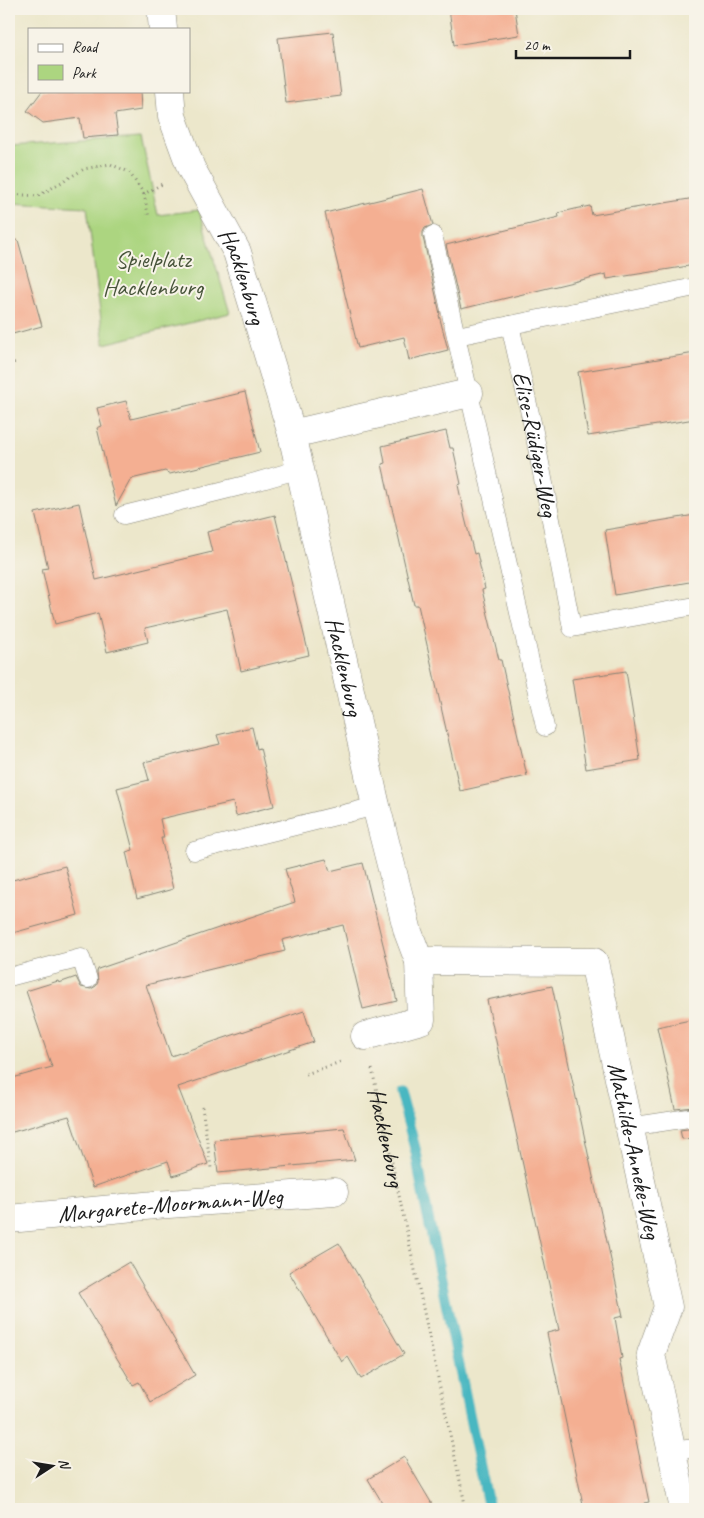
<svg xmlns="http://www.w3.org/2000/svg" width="704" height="1518" viewBox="0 0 704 1518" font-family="Caveat,sans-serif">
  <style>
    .green { fill: #acd580; stroke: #64784e }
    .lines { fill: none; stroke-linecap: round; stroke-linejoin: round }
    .stream { stroke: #49b7c1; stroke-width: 11 }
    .building { fill: #f4af92 }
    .service-casing { stroke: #848274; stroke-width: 19 }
    .minor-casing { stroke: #848274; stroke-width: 29 }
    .path { stroke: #848274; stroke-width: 3; stroke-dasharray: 1 4; stroke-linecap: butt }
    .service { stroke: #fff; stroke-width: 18 }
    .minor { stroke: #fff; stroke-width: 28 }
    .labels { text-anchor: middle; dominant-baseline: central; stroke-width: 4; stroke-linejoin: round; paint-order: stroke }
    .park-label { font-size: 24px; fill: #47543a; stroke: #f7f3e8 }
    .street-label { font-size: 24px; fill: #1c1c1c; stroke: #f7f3e8 }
  </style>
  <rect width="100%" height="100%" fill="#f7f3e8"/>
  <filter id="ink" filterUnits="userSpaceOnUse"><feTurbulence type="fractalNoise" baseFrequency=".02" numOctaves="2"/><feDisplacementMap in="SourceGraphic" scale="10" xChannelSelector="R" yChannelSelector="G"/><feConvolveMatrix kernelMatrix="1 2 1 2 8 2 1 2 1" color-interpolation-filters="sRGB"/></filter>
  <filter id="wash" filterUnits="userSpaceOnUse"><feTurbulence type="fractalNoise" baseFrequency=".0096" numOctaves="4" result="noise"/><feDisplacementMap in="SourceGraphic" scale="20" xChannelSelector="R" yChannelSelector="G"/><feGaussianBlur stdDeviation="1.12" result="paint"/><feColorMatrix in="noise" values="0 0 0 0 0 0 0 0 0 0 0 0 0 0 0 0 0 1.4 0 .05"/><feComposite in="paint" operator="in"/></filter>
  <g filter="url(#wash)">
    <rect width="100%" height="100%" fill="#ece7cb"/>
    <polygon class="green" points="141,137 158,215 199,210 230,313 104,344 87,207 9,203 9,146"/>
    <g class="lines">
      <polyline class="stream" points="400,1092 416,1152 423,1193 489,1509"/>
    </g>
    <g id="blocks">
      <g class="building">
        <polygon points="449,9 515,9 519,35 454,45"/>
        <polygon points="333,32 341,96 286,103 278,38"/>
        <polygon points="42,91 140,91 141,110 115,114 118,135 83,138 80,118 43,123 27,111"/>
        <polygon points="423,189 433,225 425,228 423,232 423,237 440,314 439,315 448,350 409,360 404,337 358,348 325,213"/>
        <polygon points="695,198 695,265 607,279 606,274 461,309 446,245 559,217 558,213 575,209 590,206 592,215"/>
        <polygon points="18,240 42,326 9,335 9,241"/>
        <polygon points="695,353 695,419 588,436 578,372"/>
        <polygon points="245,392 260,452 170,474 165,471 131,479 116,506 97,428 102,426 97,408 126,401 131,419"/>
        <polygon points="446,431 450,448 453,448 461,484 458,485 465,518 474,554 477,553 485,589 482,590 499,660 501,660 527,776 460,791 418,605 414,605 382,464 385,463 382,446"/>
        <polygon points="79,503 96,580 212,552 207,532 275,515 309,655 241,671 227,609 145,628 148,642 107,652 98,613 55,624 42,569 48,568 35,513"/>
        <polygon points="695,515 695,581 615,595 605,530"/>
        <polygon points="626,671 640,760 586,769 572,679"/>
        <polygon points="252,727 257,749 260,748 274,806 236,816 233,802 160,819 164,838 161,838 173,889 137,899 126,852 133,850 117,788 149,780 144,762 220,744 217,735"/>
        <polygon points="326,859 330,871 363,863 397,1001 363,1009 343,925 282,940 285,951 146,985 171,1056 304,1011 314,1042 178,1087 208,1164 173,1176 168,1161 93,1187 69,1116 9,1133 9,1079 52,1067 26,991 58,981 59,983 76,977 81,987 91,989 96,986 98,982 97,972 98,969 295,902 285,869"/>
        <polygon points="65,866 78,915 9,934 9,881"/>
        <polygon points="552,986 623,1316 615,1318 622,1358 619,1359 649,1502 644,1503 645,1509 584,1509 547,1333 559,1330 487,1000"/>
        <polygon points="695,1019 695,1107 675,1109 657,1027"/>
        <polygon points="344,1128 355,1160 218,1173 214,1140"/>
        <polygon points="695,1128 695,1138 682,1139 680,1130"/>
        <polygon points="339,1243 404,1354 361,1379 348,1357 342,1362 289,1272"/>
        <polygon points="129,1262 195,1375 150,1402 139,1382 133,1385 78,1293"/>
        <polygon points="404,1457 435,1509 386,1509 368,1479"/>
      </g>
    </g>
  </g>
  <g filter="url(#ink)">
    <use href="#blocks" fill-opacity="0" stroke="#848274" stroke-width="1"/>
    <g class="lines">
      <g class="service-casing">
        <g id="service">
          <polyline points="433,235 545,727"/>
          <path id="s2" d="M510,325L533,427L572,628L695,606"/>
          <polyline points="457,336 695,287"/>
          <polyline points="124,515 245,485 300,469"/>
          <polyline points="194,851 376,806"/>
          <polyline points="9,977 81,958 88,979"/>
          <polyline points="629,1127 695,1117"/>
          <polyline points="672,1451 695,1448"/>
        </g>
      </g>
      <g class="minor-casing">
        <g id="minor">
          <polyline points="161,9 163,29"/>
          <path id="s3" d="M170,91L172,116L191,168L237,252L292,434L376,806L408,932L419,961L421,1020L365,1036"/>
          <polyline points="292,434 469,393"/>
          <path id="s4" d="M419,961L594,962L668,1307L651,1354L684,1509"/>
          <path id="s5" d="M9,1219L155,1205L334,1192"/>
        </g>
      </g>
      <g class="path">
        <polyline points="9,194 38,196 84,169 110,164 129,172 144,194 162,184"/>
        <polyline points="144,194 149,218"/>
        <polyline points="9,364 16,362"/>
        <polyline points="9,771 10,770"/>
        <path id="s1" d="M372,1069L466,1509"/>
        <polyline points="306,1074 343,1061"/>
        <polyline points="202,1107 211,1168"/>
      </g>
      <use href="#service" class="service"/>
      <use href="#minor" class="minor"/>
    </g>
  </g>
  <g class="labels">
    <g class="park-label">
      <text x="153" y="259">Spielplatz<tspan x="153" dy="28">Hacklenburg</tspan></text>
    </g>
    <g class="street-label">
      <text stroke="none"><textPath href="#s3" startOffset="201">Hacklenburg</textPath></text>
      <text stroke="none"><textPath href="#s2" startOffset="122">Elise-Rüdiger-Weg</textPath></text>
      <text stroke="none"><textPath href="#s3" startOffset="605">Hacklenburg</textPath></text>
      <text stroke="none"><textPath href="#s1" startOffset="70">Hacklenburg</textPath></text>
      <text stroke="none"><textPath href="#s4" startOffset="368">Mathilde-Anneke-Weg</textPath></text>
      <text stroke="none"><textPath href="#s5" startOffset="162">Margarete-Moormann-Weg</textPath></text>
    </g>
  </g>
  <rect width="704" height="1518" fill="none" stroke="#f7f3e8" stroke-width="30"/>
  <rect x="28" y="28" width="162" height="65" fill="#f7f3e8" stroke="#9f9d96"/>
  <rect x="38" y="44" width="25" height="8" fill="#ffffff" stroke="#9f9d96"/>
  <text x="72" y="52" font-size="15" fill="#1c1c1c">Road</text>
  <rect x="38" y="65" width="25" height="15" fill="#acd580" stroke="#9f9d96"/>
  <text x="72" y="78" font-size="15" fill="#1c1c1c">Park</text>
  <g transform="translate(52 1466) rotate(78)" stroke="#f7f3e8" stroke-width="4" paint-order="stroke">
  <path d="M0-4L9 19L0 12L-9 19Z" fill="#1c1c1c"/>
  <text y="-8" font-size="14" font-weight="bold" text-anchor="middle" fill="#1c1c1c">N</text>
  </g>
  <path d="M516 50v8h114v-8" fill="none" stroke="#1c1c1c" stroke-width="2.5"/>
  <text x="524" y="50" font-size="15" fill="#1c1c1c" stroke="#f7f3e8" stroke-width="4" paint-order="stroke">20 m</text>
</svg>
